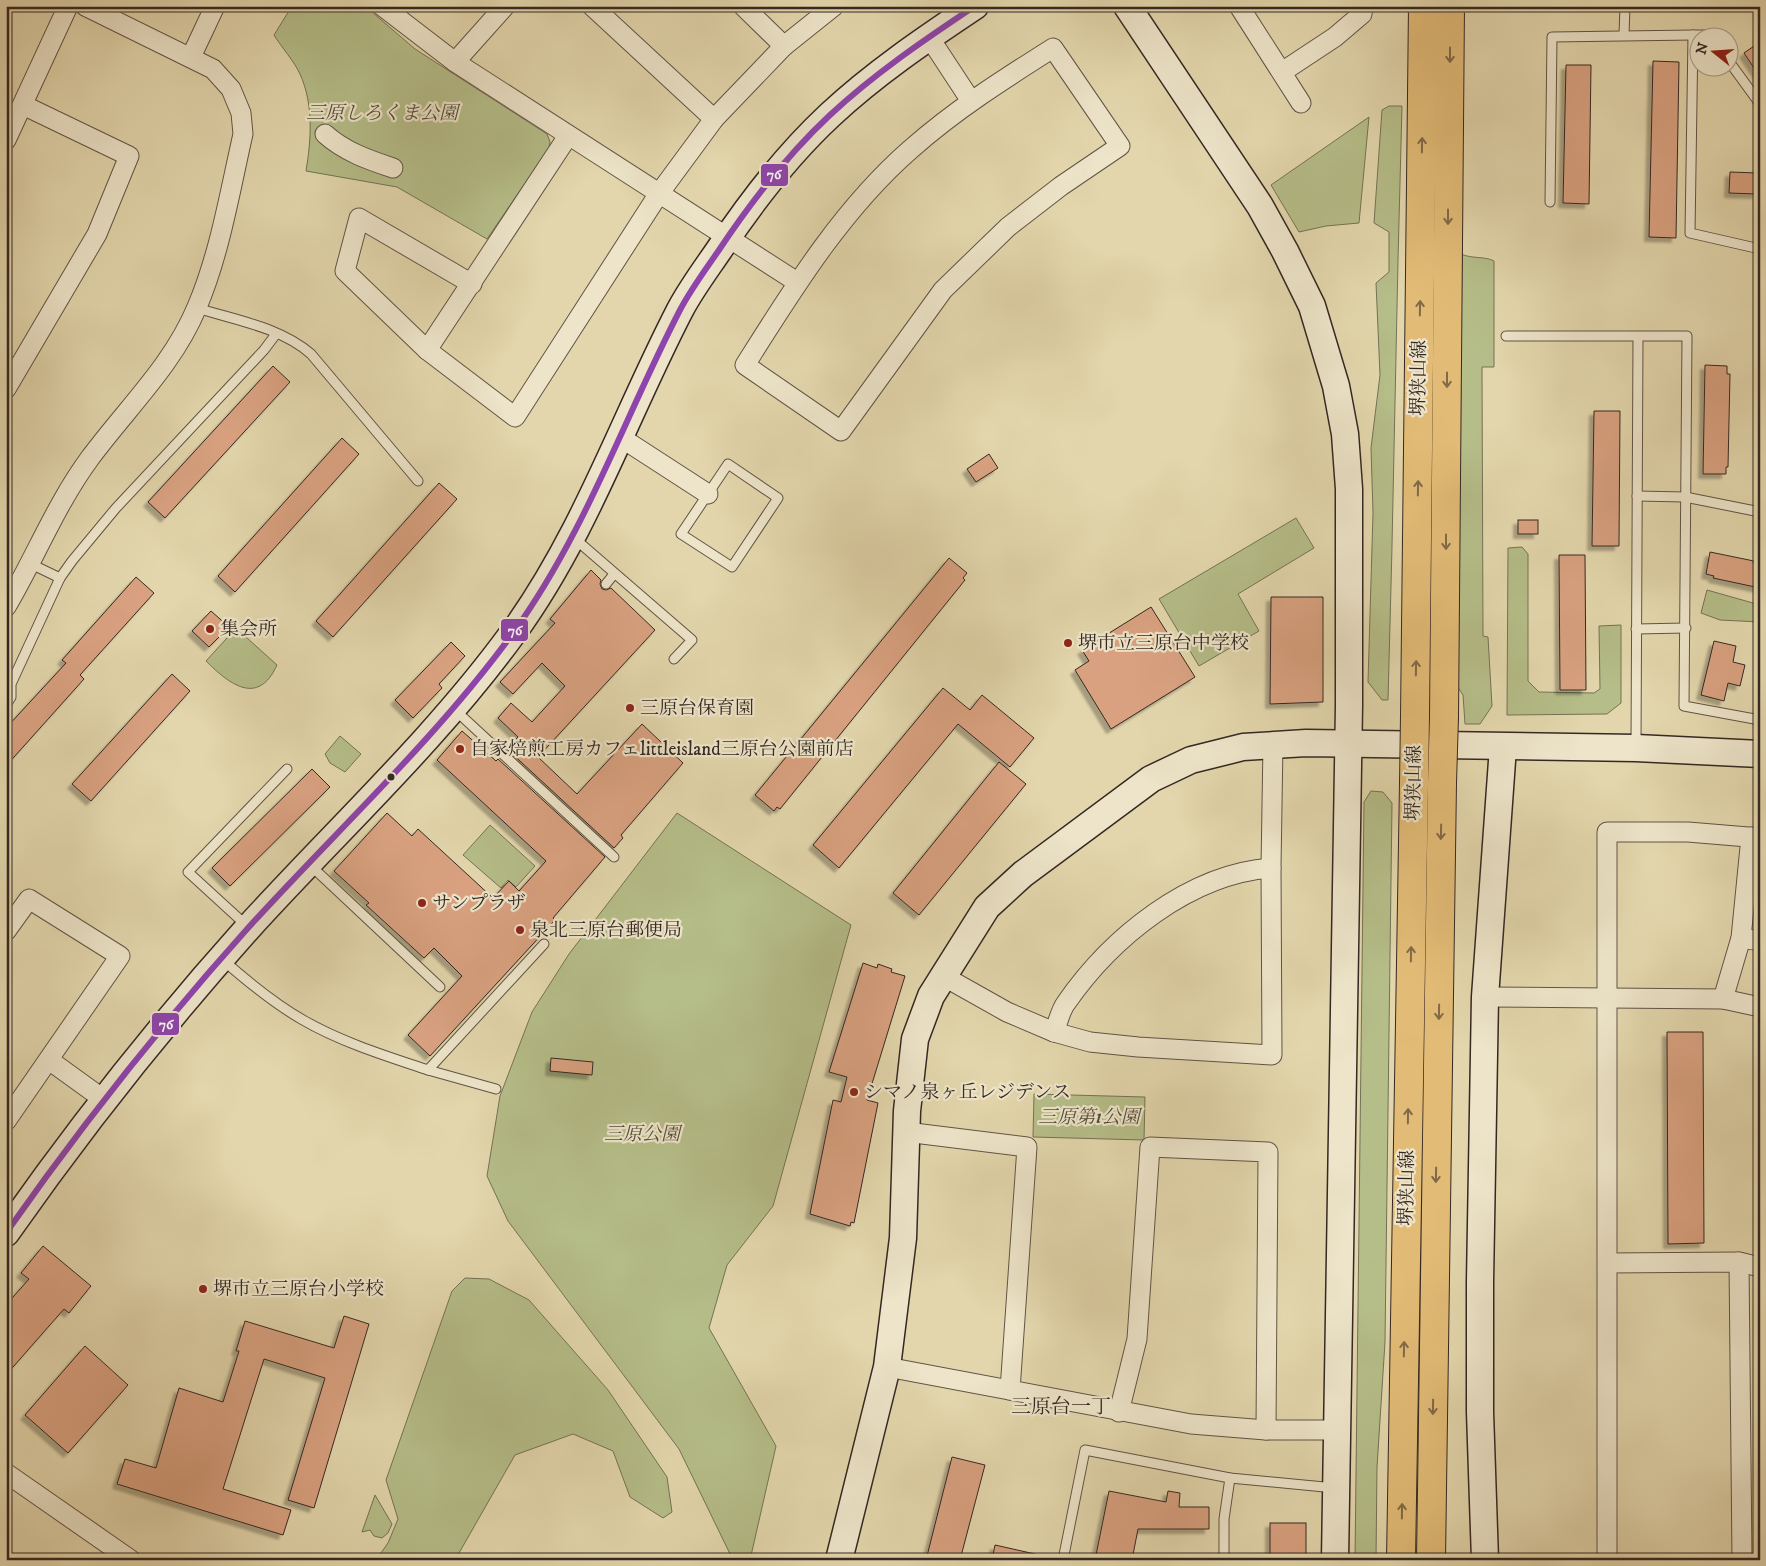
<svg xmlns="http://www.w3.org/2000/svg" width="1766" height="1566" viewBox="0 0 1766 1566" font-family="'IM FELL DW Pica','Noto Serif JP',serif">
  <style>
    .green { fill: #b5bd88; stroke: #747256 }
    .building { fill: #d9a180; stroke: #342823; filter: url(#shadow) }
    .lines { fill: none; stroke-linecap: round; stroke-linejoin: round }
    .lane-casing { stroke: #605445; stroke-width: 11 }
    .street-casing { stroke: #605445; stroke-width: 21 }
    .secondary-casing { stroke: #342823; stroke-width: 29 }
    .primary-casing { stroke: #342823; stroke-width: 30 }
    .lane { stroke: #ede4c9; stroke-width: 9 }
    .street { stroke: #ede4c9; stroke-width: 19 }
    .secondary { stroke: #ede4c9; stroke-width: 26 }
    .primary { stroke: #e2bb76; stroke-width: 28 }
    .primary-bridge-casing { stroke: #342823; stroke-width: 30; stroke-linecap: butt }
    .primary-bridge { stroke: #e2bb76; stroke-width: 28 }
    .bus-1-casing { stroke: #ede4c9; stroke-width: 10 }
    .bus-1 { stroke: #8e44ad; stroke-width: 6 }
    .oneway { stroke: #826a48 }
    .poi-dot { fill: #8f2418; stroke: #ede4c9; stroke-width: 2 }
    .bus-dot { fill: #342823; stroke: #ede4c9; stroke-width: 2 }
    .labels { text-anchor: middle; dominant-baseline: central; stroke-width: 4.5; stroke-linejoin: round; paint-order: stroke }
    .park-label { font-size: 19px; font-style: italic; fill: #544d3c; stroke: #ede4c9 }
    .street-label { font-size: 19px; fill: #342823; stroke: #ede4c9 }
    .poi-label { font-size: 19px; fill: #342823; stroke: #ede4c9; text-anchor: start }
    .neighbourhood-label { font-size: 20px; fill: #342823; stroke: #ede4c9 }
    .line-badge { stroke: #ede4c9; stroke-width: 2 }
    .badge-label { font-size: 14px; text-anchor: middle; font-weight: bold; fill: #fff }
  </style>
  <defs>
    <filter id="shadow"><feDropShadow dx="-4.5" dy="4.5" stdDeviation="1" flood-color="#0004"/></filter>
  </defs>
  <rect width="100%" height="100%" fill="#e3d6ac"/>
  <filter id="stains"><feTurbulence type="fractalNoise" baseFrequency=".004" numOctaves="4"/><feColorMatrix values="0 0 0 0 .2 0 0 0 0 .09 0 0 0 0 .02 0 0 0 .5 -.17"/></filter>
  <radialGradient id="worn" r=".72"><stop offset=".6" stop-color="#630" stop-opacity="0"/><stop offset="1" stop-color="#630" stop-opacity=".3"/></radialGradient>
  <g class="green">
    <path d="M292,6H365L415,49L547,134L550,142L549,148L487,239L397,187L306,171C311,140 314,105 300,74C294,61 282,48 274,35Z"/>
    <path d="M1389,106H1402C1396,304 1394,502 1388,700H1382L1368,682L1373,513L1371,448L1380,375L1376,283L1389,272V232L1374,223L1382,110Z"/>
    <polygon points="1369,117 1359,223 1326,226 1299,232 1271,185"/>
    <path d="M1461,254C1472,259 1485,256 1494,261V367H1482L1483,636L1488,637L1492,706L1480,724H1465L1463,695L1457,686Z"/>
    <polygon points="1296,518 1314,548 1238,594 1259,631 1199,666 1159,599"/>
    <polygon points="1522,547 1528,554 1528,681 1539,692 1594,693 1600,689 1599,626 1621,625 1621,703 1607,714 1507,715 1508,548"/>
    <polygon points="1707,590 1760,605 1760,622 1720,620 1701,613"/>
    <path d="M236,628L277,665C258,707 229,684 206,661Z"/>
    <polygon points="340,736 361,754 345,772 330,763 325,754"/>
    <polygon points="1371,791 1383,792 1392,803 1385,1342 1377,1467 1376,1560 1355,1560 1364,802"/>
    <polygon points="677,813 851,925 773,1206 727,1265 709,1328 776,1446 750,1560 733,1560 679,1449 508,1221 487,1176 500,1096 532,1012 569,954"/>
    <polygon points="490,825 535,866 516,887 508,880 501,888 463,855"/>
    <polygon points="1034,1094 1145,1097 1144,1140 1033,1137"/>
    <polygon points="465,1278 489,1279 529,1300 608,1390 667,1477 672,1512 663,1518 630,1497 613,1451 573,1434 515,1455 455,1560 376,1560 388,1543 398,1519 386,1480 452,1291"/>
    <polygon points="375,1495 392,1524 388,1533 382,1538 374,1536 370,1530 362,1532"/>
  </g>
  <g class="building">
    <polygon points="1760,42 1760,77 1744,53"/>
    <polygon points="1653,61 1679,62 1676,238 1649,237"/>
    <polygon points="1566,65 1591,65 1589,204 1563,203"/>
    <polygon points="1730,172 1758,173 1757,194 1729,193"/>
    <polygon points="1705,365 1727,366 1727,374 1730,374 1728,467 1726,467 1726,474 1703,474"/>
    <polygon points="273,366 290,382 165,518 148,502"/>
    <polygon points="1594,411 1620,411 1619,546 1592,546"/>
    <polygon points="342,438 359,454 235,592 218,576"/>
    <polygon points="989,454 998,468 976,482 967,469"/>
    <polygon points="439,483 457,499 333,637 316,621"/>
    <rect x="1518" y="520" width="20" height="14"/>
    <polygon points="1710,552 1754,561 1753,563 1760,564 1760,588 1713,578 1714,576 1706,574"/>
    <polygon points="1559,555 1585,555 1586,690 1560,690"/>
    <polygon points="949,558 967,573 963,578 965,580 780,809 777,807 774,811 755,795"/>
    <polygon points="591,570 601,580 600,584 602,589 606,590 611,588 655,630 538,757 577,794 642,724 683,763 621,835 623,838 614,848 507,749 518,737 498,718 511,703 532,722 565,686 542,663 513,694 500,682 555,623 550,619"/>
    <polygon points="136,577 154,593 80,675 84,679 6,766 6,728 66,663 62,660"/>
    <polygon points="1271,597 1323,597 1323,702 1270,704"/>
    <polygon points="1151,607 1195,677 1111,729 1075,670 1089,661 1082,650"/>
    <polygon points="211,611 229,627 209,647 192,631"/>
    <polygon points="1714,641 1736,646 1733,662 1745,665 1740,686 1728,683 1724,701 1701,695"/>
    <polygon points="451,642 465,656 439,684 442,688 413,718 395,700"/>
    <polygon points="172,674 190,691 91,801 72,784"/>
    <polygon points="943,688 970,710 982,695 1034,738 1010,767 958,724 839,868 813,845"/>
    <polygon points="462,731 496,761 498,759 605,857 553,918 555,920 430,1056 408,1035 462,976 434,948 424,958 366,905 369,903 334,871 387,813 412,836 418,829 493,898 509,881 519,891 546,861 437,760"/>
    <polygon points="999,762 1026,784 919,915 893,893"/>
    <polygon points="312,769 330,787 230,886 212,868"/>
    <polygon points="863,963 877,968 878,964 892,969 891,972 905,976 867,1100 878,1103 854,1223 851,1222 850,1226 810,1214 833,1100 841,1102 847,1077 829,1072"/>
    <polygon points="1667,1032 1703,1032 1704,1243 1668,1244"/>
    <polygon points="551,1058 593,1062 592,1075 550,1071"/>
    <polygon points="43,1246 91,1286 69,1313 64,1309 6,1375 6,1305 29,1279 21,1273"/>
    <polygon points="344,1316 369,1324 314,1508 288,1500 325,1378 264,1359 223,1489 291,1510 283,1535 117,1484 125,1459 156,1468 179,1388 223,1402 239,1351 236,1351 245,1321 334,1348"/>
    <polygon points="85,1346 128,1385 68,1453 25,1415"/>
    <polygon points="952,1457 985,1465 960,1560 926,1560"/>
    <polygon points="1109,1491 1166,1502 1168,1491 1180,1493 1179,1507 1209,1507 1209,1529 1138,1529 1132,1560 1095,1560"/>
    <rect x="1270" y="1523" width="36" height="37"/>
    <polygon points="995,1545 1035,1554 1034,1560 992,1560"/>
  </g>
  <g class="lines">
    <g class="lane-casing">
      <g id="lane">
        <polyline points="1624,35 1625,6"/>
        <polyline points="1693,35 1690,233 1760,249"/>
        <polyline points="1728,60 1760,104"/>
        <polyline points="1550,202 1552,37 1693,35 1712,35 1713,38"/>
        <path d="M197,308C235,320 280,327 311,354L418,481"/>
        <polyline points="1506,336 1687,336 1684,706 1760,720"/>
        <polygon points="728,464 778,498 732,567 681,534"/>
        <polyline points="1637,496 1685,497 1760,512"/>
        <polyline points="574,538 692,640 674,659"/>
        <polyline points="31,564 60,578"/>
        <polyline points="606,584 614,574"/>
        <polyline points="1636,629 1686,628"/>
        <polyline points="6,705 11,697 11,684 60,578 72,561 116,508 264,350 276,334"/>
        <polyline points="455,710 614,857"/>
        <polyline points="1636,745 1638,338"/>
        <polyline points="310,865 440,987"/>
        <polyline points="247,926 188,872 287,769"/>
        <path d="M223,960C248,982 275,1004 303,1020C341,1042 386,1056 428,1070L544,944"/>
        <polyline points="428,1070 496,1089"/>
        <polyline points="1063,1560 1085,1450 1230,1478 1335,1488"/>
        <polyline points="1224,1560 1224,1519 1230,1478"/>
      </g>
    </g>
    <g class="street-casing">
      <g id="street">
        <polyline points="382,6 455,62 797,282"/>
        <polyline points="592,6 714,119"/>
        <polyline points="743,6 784,46"/>
        <polyline points="1239,6 1301,103"/>
        <polyline points="929,37 971,101"/>
        <path d="M1053,48L1120,146L1061,186L1008,227L943,290L841,431L745,365C793,289 842,209 911,149C955,110 1004,79 1053,48Z"/>
        <polyline points="191,57 215,6"/>
        <polyline points="455,62 505,6"/>
        <polyline points="1282,72 1335,37 1362,14 1363,6"/>
        <path d="M325,134C345,152 369,160 393,168"/>
        <polyline points="6,140 68,6"/>
        <polyline points="472,284 359,218 345,271 427,350 515,417 658,195 714,119 784,46 834,6"/>
        <polyline points="427,350 568,136"/>
        <polyline points="6,389 97,234 129,156 23,105"/>
        <polyline points="620,437 708,494"/>
        <path d="M6,607C35,558 56,504 90,458C127,408 173,365 197,307C220,253 230,191 243,134L241,113L231,89L213,69L85,6"/>
        <polyline points="6,931 29,899 120,956 6,1121"/>
        <polyline points="1741,938 1760,941"/>
        <polyline points="943,976 1007,1012 1054,1032 1090,1042 1138,1047 1272,1055 1271,868 1273,744"/>
        <polyline points="1485,997 1723,999 1760,1007"/>
        <polyline points="1723,999 1741,938 1751,837"/>
        <path d="M1054,1032C1058,1023 1060,1011 1066,1003C1111,938 1189,874 1271,868"/>
        <polyline points="49,1060 103,1099"/>
        <polyline points="906,1132 1027,1147 1010,1390"/>
        <polyline points="1739,1262 1760,1267"/>
        <polyline points="1608,1263 1739,1262 1742,1560"/>
        <polyline points="887,1367 1191,1424 1266,1430 1338,1430"/>
        <polyline points="1119,1412 1137,1339 1150,1147 1268,1152 1266,1430"/>
        <polyline points="6,1473 131,1560"/>
        <polyline points="1607,1560 1607,832 1688,832 1760,838"/>
      </g>
    </g>
    <g class="secondary-casing">
      <g id="secondary">
        <polyline points="1127,6 1260,206 1285,251 1312,306 1336,386 1345,434 1349,489 1349,705 1335,1560"/>
        <path d="M6,1233C81,1126 161,1025 248,928C336,831 435,740 513,633C585,534 624,418 680,310C691,289 706,269 719,250C751,202 787,155 830,115C874,74 924,40 975,6"/>
        <polyline points="839,1560 887,1367 903,1238 907,1111 915,1039 931,996 987,907 1023,874 1151,779 1191,760 1243,747 1306,743 1636,748 1760,754"/>
        <polyline points="1485,1560 1480,1412 1480,1282 1485,997 1503,747"/>
      </g>
    </g>
    <g class="primary-casing">
      <g id="primary">
        <polyline points="1415,716 1423,6"/>
        <polyline points="1444,717 1450,6"/>
        <polyline points="1401,1560 1414,783"/>
        <polyline points="1431,1560 1442,783"/>
      </g>
    </g>
    <use href="#lane" class="lane"/>
    <use href="#street" class="street"/>
    <use href="#secondary" class="secondary"/>
    <use href="#primary" class="primary"/>
    <g class="primary-bridge-casing">
      <g id="primary-bridge">
        <polyline points="1414,783 1415,716"/>
        <polyline points="1442,783 1444,717"/>
      </g>
    </g>
    <use href="#primary-bridge" class="primary-bridge"/>
    <g class="bus-1-casing">
      <path id="bus-1" d="M6,1233C81,1126 161,1025 248,928C336,831 435,740 513,633C585,534 624,418 680,310C691,289 706,269 719,250C751,202 787,155 830,115C874,74 924,40 975,6"/>
    </g>
    <use href="#bus-1" class="bus-1"/>
  </g>
  <defs><path id="oneway-shaft" d="M-6 0H5M1.5-3L5.5 0L1.5 3" fill="none" stroke-width="1.6" stroke-linecap="round" stroke-linejoin="round" transform="scale(1.25)"/></defs>
  <g class="oneway">
    <use href="#oneway-shaft" transform="translate(1450 55) rotate(90)"/>
    <use href="#oneway-shaft" transform="translate(1422 145) rotate(-89)"/>
    <use href="#oneway-shaft" transform="translate(1448 217) rotate(90)"/>
    <use href="#oneway-shaft" transform="translate(1420 308) rotate(-89)"/>
    <use href="#oneway-shaft" transform="translate(1447 380) rotate(90)"/>
    <use href="#oneway-shaft" transform="translate(1418 488) rotate(-89)"/>
    <use href="#oneway-shaft" transform="translate(1446 542) rotate(90)"/>
    <use href="#oneway-shaft" transform="translate(1416 668) rotate(-89)"/>
    <use href="#oneway-shaft" transform="translate(1441 832) rotate(91)"/>
    <use href="#oneway-shaft" transform="translate(1411 954) rotate(-89)"/>
    <use href="#oneway-shaft" transform="translate(1439 1012) rotate(91)"/>
    <use href="#oneway-shaft" transform="translate(1408 1116) rotate(-89)"/>
    <use href="#oneway-shaft" transform="translate(1436 1175) rotate(91)"/>
    <use href="#oneway-shaft" transform="translate(1404 1349) rotate(-89)"/>
    <use href="#oneway-shaft" transform="translate(1433 1407) rotate(91)"/>
    <use href="#oneway-shaft" transform="translate(1402 1511) rotate(-89)"/>
  </g>
  <g class="poi-dot">
    <circle cx="210" cy="629" r="5"/>
    <circle cx="1068" cy="643" r="5"/>
    <circle cx="630" cy="708" r="5"/>
    <circle cx="460" cy="749" r="5"/>
    <circle cx="422" cy="903" r="5"/>
    <circle cx="520" cy="930" r="5"/>
    <circle cx="854" cy="1092" r="5"/>
    <circle cx="203" cy="1289" r="5"/>
  </g>
  <circle class="bus-dot" cx="391" cy="777" r="4.5"/>
  <g class="labels">
    <g class="park-label">
      <text x="382" y="113">三原しろくま公園</text>
      <text x="1089" y="1117">三原第1公園</text>
      <text x="642" y="1134">三原公園</text>
    </g>
    <g class="street-label">
      <text transform="translate(1419 378) rotate(-89)">堺狭山線</text>
      <text transform="translate(1414 783) rotate(-89)">堺狭山線</text>
      <text transform="translate(1407 1188) rotate(-89)">堺狭山線</text>
    </g>
    <g class="poi-label">
      <text x="220" y="629">集会所</text>
      <text x="1078" y="643">堺市立三原台中学校</text>
      <text x="640" y="708">三原台保育園</text>
      <text x="470" y="749">自家焙煎工房カフェlittleisland三原台公園前店</text>
      <text x="432" y="903">サンプラザ</text>
      <text x="530" y="930">泉北三原台郵便局</text>
      <text x="864" y="1092">シマノ泉ヶ丘レジデンス</text>
      <text x="213" y="1289">堺市立三原台小学校</text>
    </g>
    <g class="neighbourhood-label">
      <text x="1061" y="1407">三原台一丁</text>
    </g>
  </g>
  <g class="line-badge">
    <rect x="760" y="163" width="29" height="24" rx="5" fill="#8e44ad"/>
    <rect x="500" y="618" width="29" height="24" rx="5" fill="#8e44ad"/>
    <rect x="151" y="1012" width="29" height="24" rx="5" fill="#8e44ad"/>
  </g>
  <g class="badge-label">
    <text x="774" y="179">76</text>
    <text x="515" y="635">76</text>
    <text x="166" y="1029">76</text>
  </g>
  <rect width="1766" height="1566" fill="none" stroke="#e3d6ac" stroke-width="25"/>
  <rect x="8" y="8" width="1751" height="1551" fill="none" stroke="#342823" stroke-width="2.5"/>
  <rect x="12" y="12" width="1741" height="1541" fill="none" stroke="#342823"/>
  <g transform="translate(1714 52) rotate(287)"><circle r="24" fill="#ede4c9" stroke="#a39987"/>
  <path d="M0-4L9 19L0 12L-9 19Z" fill="#8f2418"/>
  <text y="-8" font-size="14" font-weight="bold" text-anchor="middle" fill="#342823">N</text>
  </g>
  <rect width="100%" height="100%" filter="url(#stains)"/>
  <rect width="100%" height="100%" fill="url(#worn)"/>
</svg>
